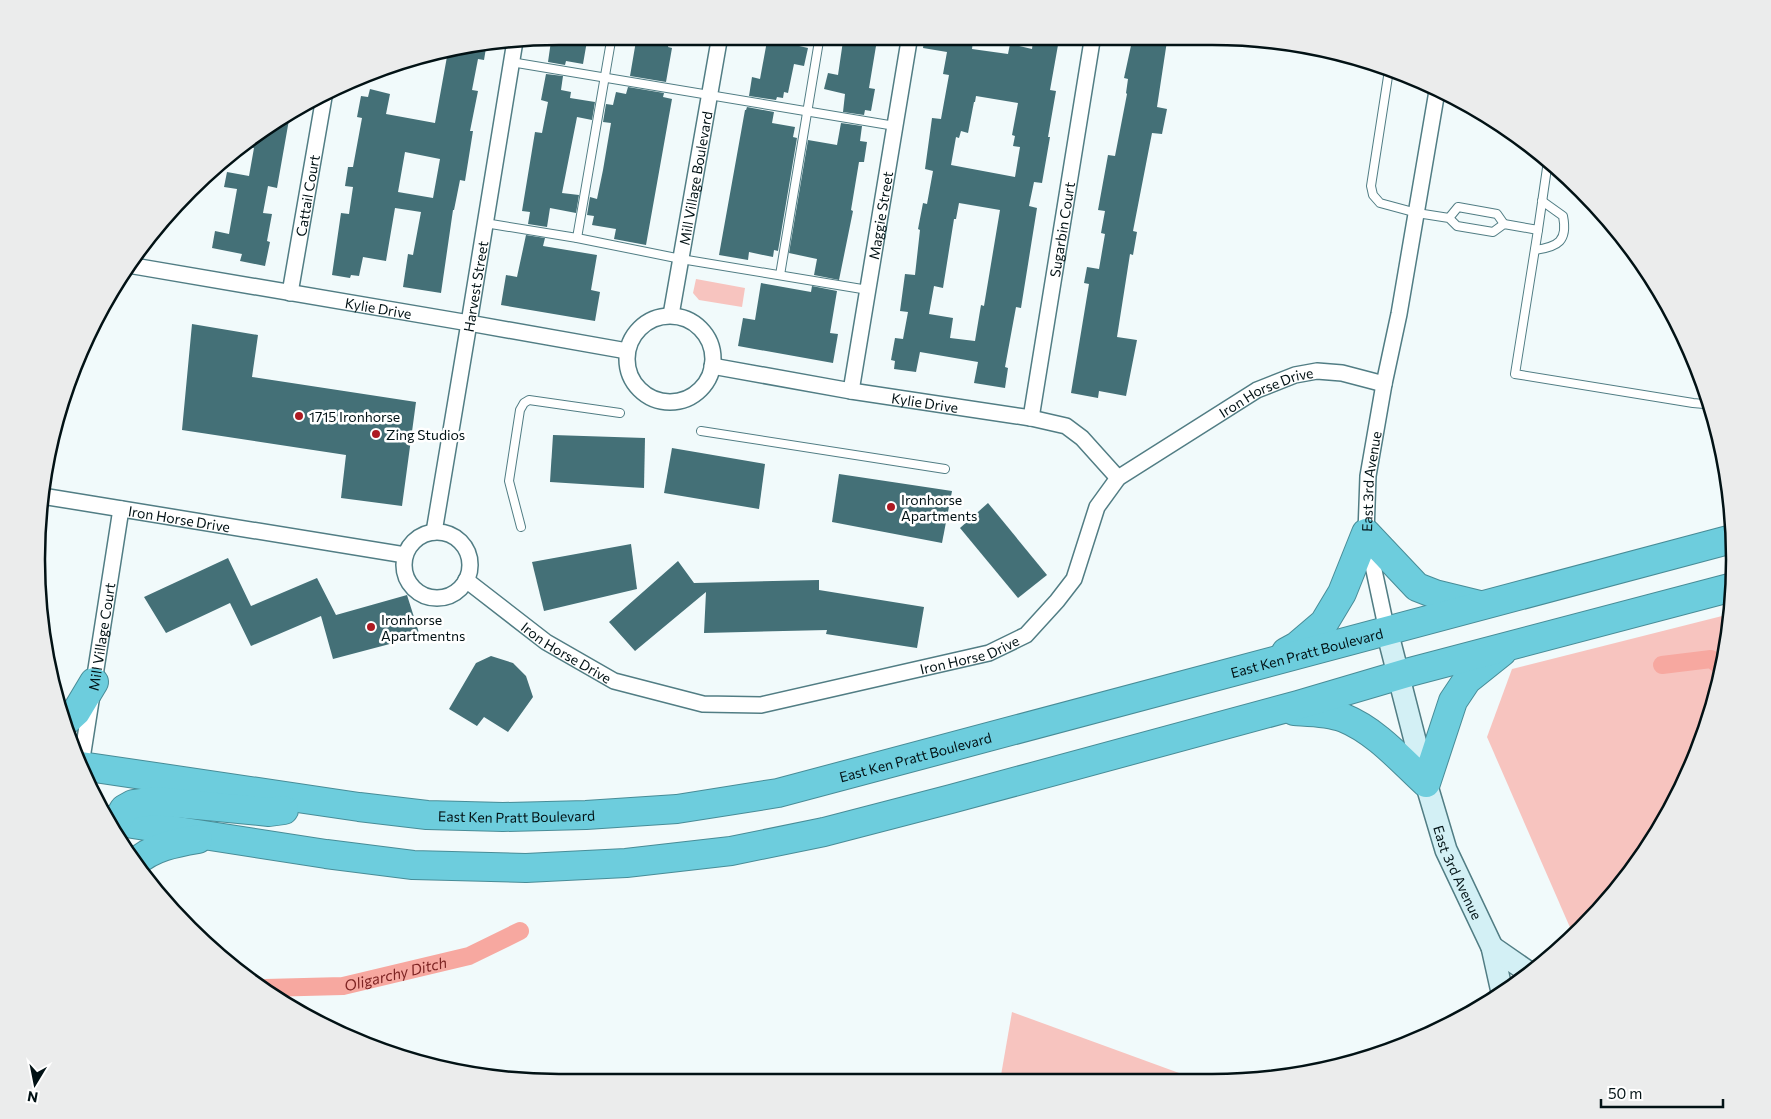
<svg xmlns="http://www.w3.org/2000/svg" width="1771" height="1119" viewBox="0 0 1771 1119" font-family="Commissioner,sans-serif">
  <style>
    .green { fill: #f7c4bf }
    .lines { fill: none; stroke-linecap: round; stroke-linejoin: round }
    .canal { stroke: #f7a8a0; stroke-width: 18 }
    .building { fill: #447077; fill-rule: evenodd }
    .lane-casing { stroke: #517d84; stroke-width: 10 }
    .street-casing { stroke: #517d84; stroke-width: 18 }
    .secondary-casing { stroke: #517d84; stroke-width: 24 }
    .highway-casing { stroke: #488c97; stroke-width: 30 }
    .lane { stroke: #fff; stroke-width: 8 }
    .street { stroke: #fff; stroke-width: 15 }
    .secondary { stroke: #d3f0f5; stroke-width: 21 }
    .highway { stroke: #6dcddd; stroke-width: 28 }
    .poi-dot { fill: #ad1a22; stroke: #fff; stroke-width: 2 }
    .labels { text-anchor: middle; dominant-baseline: central; stroke-width: 5; stroke-linejoin: round; paint-order: stroke }
    .street-label { font-size: 14px; fill: #021215; stroke: #fff }
    .poi-label { font-size: 14px; fill: #021215; stroke: #fff; text-anchor: start }
    .water-label { font-size: 15px; font-style: italic; fill: #7e2423; stroke: #fff }
    .rim { fill: none; stroke: #021215; stroke-width: 2.5 }
  </style>
  <rect width="100%" height="100%" fill="#f1fafb"/>
  <g class="green">
    <polygon points="696,279 745,288 742,307 699,300 693,293"/>
    <polygon points="1730,614 1717,695 1681,791 1626,878 1572,932 1487,737 1512,669"/>
    <polygon points="1012,1012 1201,1081 1000,1081"/>
  </g>
  <g class="lines">
    <g class="canal">
      <polyline points="1662,665 1711,659 1722,667"/>
      <path id="s1" d="M265,988L343,986L469,956L520,931"/>
    </g>
  </g>
  <g class="building">
    <polygon points="551,41 587,41 583,64 566,61 565,65 548,62"/>
    <polygon points="636,41 669,41 668,47 672,48 666,82 630,76"/>
    <polygon points="767,41 786,41 786,43 808,48 804,66 794,64 788,93 784,92 783,98 777,97 776,100 749,96 752,77 760,79"/>
    <polygon points="843,41 876,46 869,88 875,89 871,111 865,110 864,115 843,112 845,94 824,89 828,73 838,75"/>
    <path d="M924,41H973L972,49L1008,54L1010,44L1032,49L1033,41L1058,45L1050,90L1056,91L1048,137H1050L1042,183L1034,182L1029,206L1037,208L1021,308L1016,307L1005,367L1008,368L1005,388L974,383L978,362L920,352L916,372L894,369L895,361L891,360L895,338L903,339L908,312L900,311L905,274L915,275L920,230L918,229L923,203L927,204L933,171L925,169L932,118L941,119L949,75L943,74L947,52L923,48ZM976,96L1018,103L1012,135L1015,136L1013,146L1020,147L1015,177L951,165L956,137L959,138L961,131L968,133L974,102H975ZM959,203L1000,210L984,306L981,305L975,341L950,338L953,318L929,314L934,286L943,288L954,219H956Z"/>
    <polygon points="1132,41 1167,41 1157,107 1167,109 1162,134 1152,133 1133,231 1137,232 1133,255 1130,254 1117,337 1137,340 1126,396 1099,391 1098,398 1071,393 1089,284 1084,283 1087,267 1099,269 1105,234 1101,233 1105,211 1098,210 1108,155 1115,156 1127,94 1126,93 1128,79 1124,78"/>
    <path d="M487,42L484,60L478,59L472,90L478,91L470,131H473L465,181L460,180L454,210H453L441,293L403,287L408,254L413,255L421,212L395,208L386,261L363,257L359,276L351,275L350,278L332,275L341,213L349,214L353,187L345,186L348,167H353L362,118L357,117L361,96L368,97L370,89L390,94L386,114L435,123L448,51ZM405,152L440,159L433,198L398,192Z"/>
    <polygon points="546,74 563,76 561,90 571,92 570,98 595,102 592,120 577,117 562,193 579,195 576,213 550,208 547,227 528,224 530,212 522,211 535,132 542,133 548,102 541,100"/>
    <polygon points="628,87 664,93 663,97 672,99 646,245 614,239 616,229 592,225 594,216 587,215 590,197 597,199 603,170 611,123 603,122 606,104 613,105 616,92 626,94"/>
    <polygon points="747,107 774,112 772,123 795,127 793,137 797,138 778,251 774,250 773,257 749,252 748,260 719,255 745,110 746,110"/>
    <polygon points="290,114 277,188 268,186 263,213 272,214 267,241 270,242 265,266 240,261 242,254 212,248 215,231 229,234 237,189 224,187 227,172 249,176 254,148 243,146 268,125"/>
    <polygon points="841,123 862,126 860,141 867,142 864,162 859,162 851,210 853,211 839,280 814,275 817,259 789,253 808,140 837,145"/>
    <polygon points="526,235 545,238 543,246 597,255 591,290 600,292 595,321 501,305 506,275 517,277"/>
    <polygon points="761,283 811,292 812,286 837,291 830,333 838,334 833,363 738,346 743,318 755,320"/>
    <polygon points="192,324 258,335 252,377 416,402 402,506 341,498 346,455 182,430"/>
    <polygon points="553,435 645,438 644,488 550,482"/>
    <polygon points="672,448 765,464 759,509 664,493"/>
    <polygon points="839,474 952,491 942,543 832,522"/>
    <polygon points="988,503 1047,575 1018,598 960,528"/>
    <polygon points="631,544 637,589 544,611 532,562"/>
    <polygon points="228,558 251,606 317,578 336,615 407,595 420,636 333,659 321,616 251,646 230,603 166,633 144,597"/>
    <polygon points="678,561 694,583 819,580 819,590 924,607 917,648 826,634 827,630 704,633 706,592 635,651 609,622"/>
    <polygon points="491,656 513,663 526,676 533,697 508,732 484,717 477,726 449,709 476,663"/>
  </g>
  <g class="lines">
    <g class="lane-casing">
      <g id="lane">
        <polyline points="511,62 895,126"/>
        <polyline points="1389,70 1371,186 1373,195 1380,203 1417,213 1449,218 1457,226 1493,232 1504,224 1538,230 1548,161"/>
        <polyline points="1449,218 1458,207 1497,214 1504,224"/>
        <polyline points="485,223 577,238 681,259 868,290"/>
        <polyline points="1538,230 1515,374 1693,403 1704,404 1710,402"/>
        <polyline points="577,238 611,41"/>
        <path d="M1535,250C1558,247 1568,241 1563,216L1542,201"/>
        <polyline points="780,275 819,41"/>
        <polyline points="701,431 945,469"/>
        <polyline points="521,527 509,481 520,410 524,403 529,400 620,413"/>
      </g>
    </g>
    <g class="street-casing">
      <g id="street">
        <path id="s2" d="M128,265L469,323L627,351"/>
        <path id="s3" d="M290,293L324,97"/>
        <path id="s4" d="M671,315L719,41"/>
        <circle cx="670" cy="359" r="43"/>
        <path id="s5" d="M712,366L851,391L1031,418L1066,426L1082,438L1118,478"/>
        <path id="s6" d="M851,391L909,41"/>
        <path id="s7" d="M1031,418L1092,41"/>
        <path id="s8" d="M42,496L405,555"/>
        <path id="s9" d="M434,532L469,323L515,41"/>
        <circle cx="437" cy="565" r="33"/>
        <path id="s10" d="M466,580L546,642L614,681L703,704L761,705L989,653L1026,635L1057,601L1074,579L1097,507L1118,478L1257,390L1295,375L1317,371L1342,373L1384,384"/>
        <path id="s11" d="M1387,631L1366,533L1368,476L1384,384L1399,314L1437,91"/>
        <path id="s12" d="M81,765L121,509"/>
      </g>
    </g>
    <g class="secondary-casing">
      <g id="secondary">
        <path id="s13" d="M1387,631L1426,783L1446,850L1492,947L1502,992"/>
        <polyline points="1492,947 1531,974"/>
      </g>
    </g>
    <g class="highway-casing">
      <g id="highway">
        <polyline points="1286,652 1297,646 1324,623 1342,593 1366,533 1417,587 1435,594 1480,605"/>
        <path d="M1294,711C1311,712 1329,712 1344,718C1376,731 1401,760 1426,783L1453,701L1467,680L1502,652"/>
        <polyline points="64,723 76,712 94,682"/>
        <path id="s14" d="M81,766L359,807L427,815L503,817L586,815L677,809L778,793L1732,539"/>
        <polyline points="107,820 326,854 413,865 526,868 626,863 731,851 824,832 951,799 1298,705 1410,672 1733,587"/>
        <polyline points="117,821 124,809 133,804 155,801 269,812 284,810"/>
        <path d="M135,863C152,847 175,843 198,839"/>
      </g>
    </g>
    <use href="#lane" class="lane"/>
    <use href="#street" class="street"/>
    <use href="#secondary" class="secondary"/>
    <use href="#highway" class="highway"/>
  </g>
  <g class="poi-dot">
    <circle cx="299" cy="416" r="5"/>
    <circle cx="376" cy="434" r="5"/>
    <circle cx="891" cy="507" r="5"/>
    <circle cx="371" cy="627" r="5"/>
  </g>
  <g class="labels">
    <g class="street-label">
      <text stroke="none"><textPath href="#s4" startOffset="139">Mill Village Boulevard</textPath></text>
      <text stroke="none"><textPath href="#s3" startOffset="99">Cattail Court</textPath></text>
      <text stroke="none"><textPath href="#s6" startOffset="178">Maggie Street</textPath></text>
      <text stroke="none"><textPath href="#s7" startOffset="191">Sugarbin Court</textPath></text>
      <text stroke="none"><textPath href="#s9" startOffset="249">Harvest Street</textPath></text>
      <text stroke="none"><textPath href="#s2" startOffset="254">Kylie Drive</textPath></text>
      <text stroke="none"><textPath href="#s10" startOffset="962">Iron Horse Drive</textPath></text>
      <text stroke="none"><textPath href="#s5" startOffset="216">Kylie Drive</textPath></text>
      <text stroke="none"><textPath href="#s11" startOffset="152">East 3rd Avenue</textPath></text>
      <text stroke="none"><textPath href="#s8" startOffset="139">Iron Horse Drive</textPath></text>
      <text stroke="none"><textPath href="#s12" startOffset="130">Mill Village Court</textPath></text>
      <text stroke="none"><textPath href="#s10" startOffset="124">Iron Horse Drive</textPath></text>
      <text stroke="none"><textPath href="#s14" startOffset="1249">East Ken Pratt Boulevard</textPath></text>
      <text stroke="none"><textPath href="#s10" startOffset="544">Iron Horse Drive</textPath></text>
      <text stroke="none"><textPath href="#s14" startOffset="844">East Ken Pratt Boulevard</textPath></text>
      <text stroke="none"><textPath href="#s14" startOffset="439">East Ken Pratt Boulevard</textPath></text>
      <text stroke="none"><textPath href="#s13" startOffset="252">East 3rd Avenue</textPath></text>
    </g>
    <g class="poi-label">
      <text x="309" y="416">1715 Ironhorse</text>
      <text x="386" y="434">Zing Studios</text>
      <text x="901" y="499">Ironhorse<tspan x="901" dy="16">Apartments</tspan></text>
      <text x="381" y="619">Ironhorse<tspan x="381" dy="16">Apartmentns</tspan></text>
    </g>
    <g class="water-label">
      <text stroke="none"><textPath href="#s1" startOffset="132">Oligarchy Ditch</textPath></text>
    </g>
  </g>
  <path d="M0 0H1771V1119H0ZM559 45H1212A514 514 0 0 1 1726 559V560A514 514 0 0 1 1212 1074H559A514 514 0 0 1 45 560V559A514 514 0 0 1 559 45Z" fill="#ebecec" fill-rule="evenodd"/>
  <path class="rim" d="M559 45H1212A514 514 0 0 1 1726 559V560A514 514 0 0 1 1212 1074H559A514 514 0 0 1 45 560V559A514 514 0 0 1 559 45Z"/>
  <g transform="translate(35 1084) rotate(190)" stroke="#ffffff" stroke-width="4" paint-order="stroke">
  <path d="M0-4L9 19L0 12L-9 19Z" fill="#021215"/>
  <text y="-8" font-size="14" font-weight="bold" text-anchor="middle" fill="#021215">N</text>
  </g>
  <path d="M1601 1099v8h122v-8" fill="none" stroke="#021215" stroke-width="2.5"/>
  <text x="1608" y="1099" font-size="15" fill="#021215" stroke="#ffffff" stroke-width="4" paint-order="stroke">50 m</text>
</svg>
